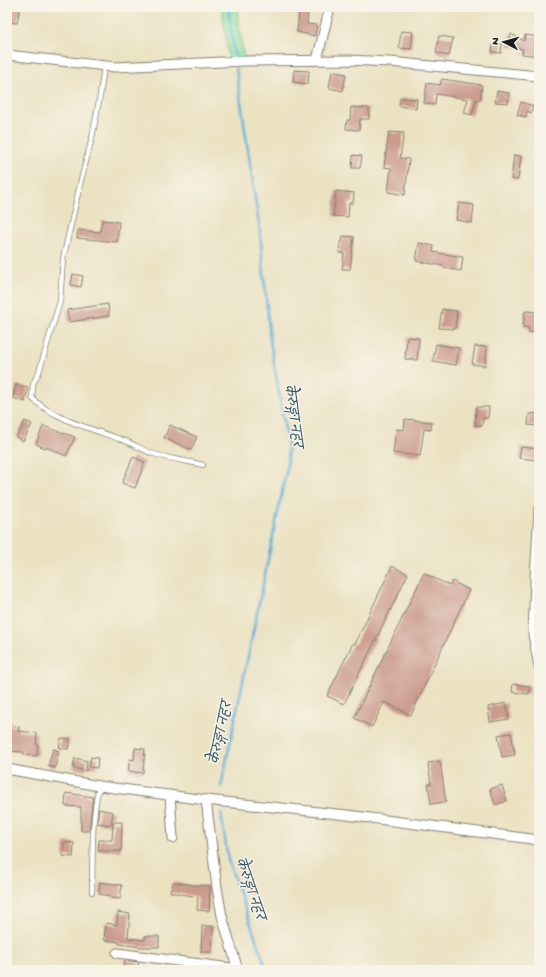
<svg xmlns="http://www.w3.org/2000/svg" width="546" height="977" viewBox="0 0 546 977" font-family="'Gochi Hand','Playpen Sans Deva',sans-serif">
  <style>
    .green { fill: #8ae1a4; stroke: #537e60 }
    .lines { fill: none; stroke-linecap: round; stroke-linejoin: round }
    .stream { stroke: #5bafd7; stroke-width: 2.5 }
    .building { fill: #cb9b8e }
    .lane-casing { stroke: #847f6f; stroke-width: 6 }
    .street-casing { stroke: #847f6f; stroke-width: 11 }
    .lane { stroke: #fff; stroke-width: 4.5 }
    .street { stroke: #fff; stroke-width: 9 }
    .labels { text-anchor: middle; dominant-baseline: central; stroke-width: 3; stroke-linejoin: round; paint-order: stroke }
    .water-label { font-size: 13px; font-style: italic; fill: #355767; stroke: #f7f3e8 }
  </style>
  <rect width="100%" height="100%" fill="#f7f3e8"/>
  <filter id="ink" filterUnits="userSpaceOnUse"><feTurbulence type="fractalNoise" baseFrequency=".025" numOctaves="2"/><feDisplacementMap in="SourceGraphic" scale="8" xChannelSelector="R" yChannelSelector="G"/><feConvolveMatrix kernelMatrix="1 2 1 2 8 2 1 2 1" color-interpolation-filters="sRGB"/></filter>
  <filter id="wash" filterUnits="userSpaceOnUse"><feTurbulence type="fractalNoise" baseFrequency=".012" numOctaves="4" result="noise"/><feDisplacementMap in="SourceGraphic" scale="16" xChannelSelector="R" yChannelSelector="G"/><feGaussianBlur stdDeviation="0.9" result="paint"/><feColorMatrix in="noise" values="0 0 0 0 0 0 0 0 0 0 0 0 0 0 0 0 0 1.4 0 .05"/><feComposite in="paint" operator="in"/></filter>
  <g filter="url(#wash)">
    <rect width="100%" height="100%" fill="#ebe2c2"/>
    <polygon class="green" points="222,7 237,7 244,61 229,62"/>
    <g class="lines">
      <g class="stream">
        <polyline points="228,7 234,55"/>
        <polyline points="221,787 287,468 288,446 270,341 260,232 236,68"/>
        <polyline points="221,813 228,860 267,970"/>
      </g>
    </g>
    <g id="blocks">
      <g class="building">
        <polygon points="7,7 20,8 17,23 7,22"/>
        <polygon points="299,11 308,12 307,24 317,25 315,36 297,32"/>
        <polygon points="401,31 413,32 411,49 399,48"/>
        <polygon points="511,34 524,41 525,35 539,37 539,56 522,54 523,49 507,46"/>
        <polygon points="439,36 453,38 449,56 436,53"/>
        <polygon points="502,43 501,53 492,52 493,44"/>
        <polygon points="294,70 309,71 308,84 293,82"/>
        <polygon points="332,71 346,74 343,91 329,88"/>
        <polygon points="442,79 482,85 480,100 476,100 472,115 464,113 468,99 436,94 435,105 424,103 427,83 440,85"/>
        <polygon points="497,91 509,93 508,103 495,102"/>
        <polygon points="400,98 417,99 416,109 399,106"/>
        <polygon points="521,102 533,106 531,113 527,111 526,117 517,115"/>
        <polygon points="351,107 369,108 369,119 360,119 359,130 346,129 347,120 350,120"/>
        <polygon points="389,132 404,133 400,158 409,159 405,195 388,192 391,168 384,167"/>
        <polygon points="353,155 362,156 360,168 352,168"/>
        <polygon points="514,155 521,156 518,180 511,179"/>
        <polygon points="336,191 354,193 353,203 349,203 348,217 333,216"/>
        <polygon points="459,203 474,205 472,223 456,220"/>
        <polygon points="102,220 119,222 117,242 77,238 78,230 100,232"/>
        <polygon points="343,236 354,237 350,269 342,269 344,253 339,253 340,242 342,242"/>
        <polygon points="419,243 434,246 433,252 463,257 461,271 444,268 444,266 416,261"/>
        <polygon points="73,274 83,276 81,287 71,285"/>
        <polygon points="108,304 109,316 69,322 67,310"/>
        <polygon points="442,309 457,311 455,329 439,328"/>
        <polygon points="525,311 539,312 536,333 528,332 529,328 523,327"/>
        <polygon points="407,337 419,338 417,360 405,359"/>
        <polygon points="436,344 459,348 456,365 433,361"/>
        <polygon points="475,346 487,347 485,366 472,364"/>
        <polygon points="16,385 28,387 25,402 13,398"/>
        <polygon points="476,407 489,407 488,418 483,418 482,426 475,425"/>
        <polygon points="539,413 539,426 528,425 529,414"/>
        <polygon points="405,419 432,422 431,430 424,429 420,456 393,453 396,429 404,430"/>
        <polygon points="25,421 32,424 23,441 16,437"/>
        <polygon points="170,425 197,437 191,450 164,438"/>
        <polygon points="43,426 75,437 66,456 46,447 45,448 36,444"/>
        <polygon points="521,447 539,449 538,460 519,458"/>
        <polygon points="133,457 145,462 135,488 122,483"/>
        <polygon points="392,566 408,574 344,704 327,696 353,643 355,644"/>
        <polygon points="424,573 450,586 452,581 469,590 411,715 384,702 372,727 354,718"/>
        <polygon points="513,684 530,686 529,694 512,692"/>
        <polygon points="506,703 509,719 490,722 488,707"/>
        <polygon points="7,724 19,727 18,731 37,733 36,744 38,744 37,756 24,755 24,752 7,751"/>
        <polygon points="511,733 515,755 502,757 498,735"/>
        <polygon points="61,738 70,739 68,749 59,748"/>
        <polygon points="135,748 145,749 143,773 128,771 130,759 134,760"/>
        <polygon points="53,749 59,751 55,768 48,766"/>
        <polygon points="91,757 98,758 97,768 89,767"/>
        <polygon points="75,758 87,761 86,771 73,768"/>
        <polygon points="440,761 446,802 431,804 428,784 431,784 428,763"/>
        <polygon points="502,785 507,801 495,805 490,789"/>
        <polygon points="66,793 93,797 89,831 81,831 81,807 65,806"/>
        <polygon points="99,809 113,812 111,825 97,823"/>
        <polygon points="113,822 122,822 121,851 98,851 99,840 112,840"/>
        <polygon points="64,842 74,843 73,857 63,856"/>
        <polygon points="100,882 122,885 120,899 111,898 111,896 99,894"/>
        <polygon points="173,882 193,885 210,886 209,911 197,910 198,897 170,892"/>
        <polygon points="118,912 130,914 128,938 145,940 145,936 159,936 159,947 141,947 119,944 119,942 104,940 106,923 117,925"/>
        <polygon points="202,926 213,926 212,952 201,952"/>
        <polygon points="125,960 139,962 137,970 123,970"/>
      </g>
    </g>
  </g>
  <g filter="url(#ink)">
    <use href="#blocks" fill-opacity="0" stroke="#847f6f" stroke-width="1"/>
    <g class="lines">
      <g class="lane-casing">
        <g id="lane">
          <path d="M104,66L100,96L92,138L81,180L63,259L60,301L39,372L33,384L32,398C53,419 95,430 123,440C134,444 144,451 154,454C170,459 187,461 203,465"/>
          <path d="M92,892C93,858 91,819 99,786"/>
        </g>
      </g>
      <g class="street-casing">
        <g id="street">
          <polyline points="7,55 115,67 244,61 349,60 389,62 539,76"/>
          <polyline points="317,60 330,7"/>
          <polyline points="539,510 535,579 533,635 539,666"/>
          <polyline points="7,769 99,786 206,800 347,815 539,840"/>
          <polyline points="170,795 173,838"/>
          <polyline points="206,800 217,888 222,916 238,970"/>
          <polyline points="117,953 238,969"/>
        </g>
      </g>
      <use href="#lane" class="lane"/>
      <use href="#street" class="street"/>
    </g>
  </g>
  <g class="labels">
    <g class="water-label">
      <text transform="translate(292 416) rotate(82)">केेरुङ्गा नहर</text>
      <text transform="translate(222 733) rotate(-78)">केेरुङ्गा नहर</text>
      <text transform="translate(249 889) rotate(71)">केरुङ्गा नहर</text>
    </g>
  </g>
  <rect width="546" height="977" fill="none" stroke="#f7f3e8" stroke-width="24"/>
  <g transform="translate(504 42) rotate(276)" stroke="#f7f3e8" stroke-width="3" paint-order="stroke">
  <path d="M0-3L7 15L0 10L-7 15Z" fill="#1c1c1c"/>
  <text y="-6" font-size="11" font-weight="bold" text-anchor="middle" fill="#1c1c1c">N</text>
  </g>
</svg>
